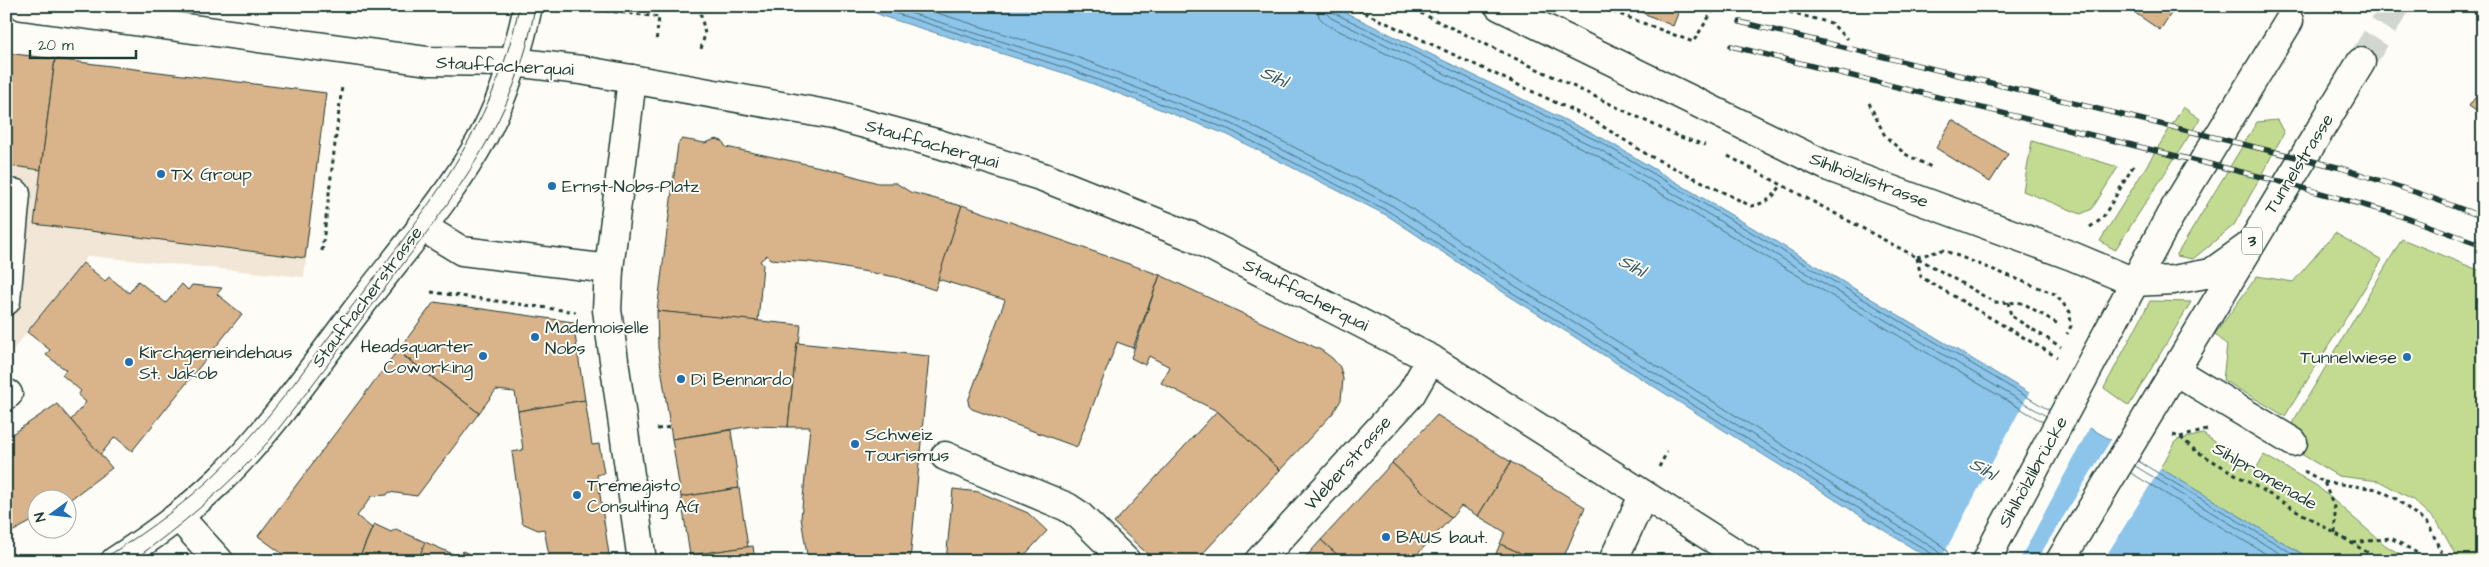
<svg xmlns="http://www.w3.org/2000/svg" width="2489" height="567" viewBox="0 0 2489 567" font-family="'Architects Daughter',sans-serif">
  <style>
    .built { fill: #f2e6d6 }
    .green { fill: #c3db91; stroke: #718c62 }
    .water { fill: #8cc4ea; stroke: #608ea1 }
    .pier { fill: #fdfcf7 }
    .lines { fill: none; stroke-linecap: round; stroke-linejoin: round }
    .shore { stroke: #4b737d; stroke-width: 1 }
    .building { fill: #d9b38a; stroke: #1f3d34 }
    .major-tunnel { stroke: #d1d6d0; stroke-width: 28; stroke-dasharray: 28 14; stroke-linecap: butt }
    .minor-casing { stroke: #1f3d34; stroke-width: 31 }
    .major-casing { stroke: #1f3d34; stroke-width: 31 }
    .path { stroke: #1f3d34; stroke-width: 3; stroke-dasharray: 4 4; stroke-linecap: butt }
    .minor { stroke: #fdfcf7; stroke-width: 28 }
    .major { stroke: #fdfcf7; stroke-width: 28 }
    .tram { stroke: #1f3d34; stroke-width: 1 }
    .rail-casing { stroke: #1f3d34; stroke-width: 5.5 }
    .rail { stroke: #fdfcf7; stroke-width: 4; stroke-dasharray: 11; stroke-linecap: butt }
    .poi-dot { fill: #1f6fb2; stroke: #fdfcf7; stroke-width: 2 }
    .labels { text-anchor: middle; dominant-baseline: central; stroke-width: 4; stroke-linejoin: round; paint-order: stroke }
    .shield { fill: #fdfcf7; stroke: #62766e; stroke-width: 1 }
    .shield-label { font-size: 16px; font-weight: bold; fill: #1f3d34 }
    .street-label { font-size: 18px; fill: #1f3d34; stroke: #fdfcf7 }
    .poi-label { font-size: 18px; fill: #1f3d34; stroke: #fdfcf7; text-anchor: start }
    .water-label { font-size: 19px; font-style: italic; fill: #3a5f62; stroke: #fdfcf7 }
  </style>
  <rect width="100%" height="100%" fill="#fdfcf7"/>
  <filter id="ink" filterUnits="userSpaceOnUse"><feTurbulence type="fractalNoise" baseFrequency=".02" numOctaves="2"/><feDisplacementMap in="SourceGraphic" scale="10" xChannelSelector="R" yChannelSelector="G"/><feConvolveMatrix kernelMatrix="1 2 1 2 8 2 1 2 1" color-interpolation-filters="sRGB"/></filter>
  <g filter="url(#ink)">
    <polygon class="built" points="6,52 326,92 304,277 88,256 12,351 6,354"/>
    <g class="green">
      <polygon points="2183,107 2200,119 2115,250 2100,241"/>
      <polygon points="2277,120 2284,133 2234,225 2193,259 2176,256 2257,122"/>
      <polygon points="2032,141 2118,167 2092,209 2081,214 2023,191"/>
      <polygon points="2335,233 2382,260 2285,416 2223,380 2227,345 2215,334 2257,276 2293,282"/>
      <polygon points="2402,239 2483,272 2483,561 2459,561 2438,523 2412,499 2379,481 2338,476 2281,442"/>
      <polygon points="2150,301 2191,302 2129,406 2104,388"/>
      <polygon points="2203,434 2256,469 2264,455 2317,486 2385,545 2411,561 2314,561 2160,468 2177,440"/>
    </g>
    <polygon class="water" points="860,6 1332,6 1604,139 2029,393 2160,468 2314,561 1933,561 1506,294 1388,216 1228,135 1067,74 885,17"/>
    <g class="pier">
      <polygon points="2030,391 2091,425 2019,561 1940,561"/>
      <polygon points="2112,438 2162,466 2103,561 2036,561"/>
    </g>
    <g class="lines">
      <g class="shore">
        <polyline points="873,6 1069,69 1230,130 1390,212 1508,290 1932,554 1935,561"/>
        <polyline points="888,6 1071,63 1232,124 1393,206 1512,284 1935,549 1940,554 1941,561"/>
        <polyline points="915,6 1074,56 1234,117 1397,199 1516,278 1939,543 1947,551 1949,561"/>
        <polyline points="1317,6 1319,17 1327,25 1596,155 2043,422"/>
        <polyline points="1325,6 1326,13 1331,18 1599,149 2046,416"/>
        <polyline points="1331,6 1334,13 1602,143 2049,410"/>
        <polyline points="2138,461 2305,561"/>
        <polyline points="2135,466 2292,561"/>
        <polyline points="2131,473 2278,561"/>
      </g>
    </g>
    <g class="building">
      <polygon points="1627,6 1681,6 1673,26"/>
      <polygon points="2125,6 2176,6 2160,30"/>
      <polygon points="2465,6 2483,6 2483,19"/>
      <polygon points="6,53 55,59 41,170 6,165"/>
      <polygon points="55,59 326,93 305,258 34,224"/>
      <polygon points="2483,87 2483,116 2469,106"/>
      <polygon points="1952,120 2008,154 1990,182 1936,148"/>
      <polygon points="682,139 705,143 716,139 722,141 726,147 825,168 878,183 896,183 910,192 962,206 935,290 896,277 810,262 770,259 767,255 760,261 763,265 758,322 657,311 678,144"/>
      <polygon points="962,205 1160,275 1133,348 1117,342 1077,447 972,409 969,406 968,401 1005,300 938,279"/>
      <polygon points="83,263 105,281 109,277 129,293 138,281 166,303 182,284 188,290 192,285 222,288 217,294 242,314 132,451 115,437 100,455 71,420 86,402 78,395 81,391 62,375 66,370 46,355 50,350 27,332"/>
      <polygon points="1160,275 1321,350 1332,358 1340,367 1343,379 1341,400 1333,413 1280,470 1217,411 1161,383 1170,367 1149,356 1145,365 1131,358"/>
      <polygon points="434,302 573,322 585,400 518,411 515,392 496,390 479,413 398,351"/>
      <polygon points="657,311 801,325 799,343 797,343 788,427 752,426 672,439 658,348"/>
      <polygon points="797,343 929,356 910,561 808,561 801,518 810,427 788,427"/>
      <polygon points="397,351 479,413 417,496 389,492 387,495 372,496 357,516 372,528 358,561 282,560 284,555 258,536"/>
      <polygon points="585,400 592,445 599,444 604,473 597,475 610,561 550,561 544,529 538,530 522,523 512,452 523,450 518,411"/>
      <polygon points="57,404 112,468 68,501 38,500 38,518 6,535 6,438"/>
      <polygon points="1217,411 1280,470 1196,561 1155,561 1114,523"/>
      <polygon points="1437,415 1511,462 1478,516 1461,506 1451,518 1392,463"/>
      <polygon points="731,430 739,488 681,497 672,439"/>
      <polygon points="1511,462 1585,507 1562,561 1538,561 1500,544 1505,532 1478,516"/>
      <polygon points="1392,463 1451,518 1411,561 1344,561 1321,540"/>
      <polygon points="739,488 748,547 690,555 681,497"/>
      <polygon points="953,489 979,492 1028,513 1047,531 1019,561 946,561"/>
      <polygon points="374,524 391,532 396,529 425,542 418,561 358,561"/>
      <polygon points="1321,540 1344,561 1302,561"/>
      <polygon points="425,542 460,557 463,551 475,557 473,561 418,561"/>
      <polygon points="1500,544 1538,561 1493,561"/>
      <polygon points="753,546 755,561 690,561 690,555"/>
      <polygon points="1661,554 1672,561 1653,561 1656,555"/>
    </g>
    <g class="lines">
      <polyline class="major-tunnel" points="2361,62 2396,6"/>
      <g class="minor-casing">
        <g id="minor">
          <polyline points="23,6 428,61 513,62 581,70 832,115 939,144 1043,177 1193,237 1431,359 1748,561"/>
          <polyline points="1499,6 1829,167 2072,256 2134,282 2173,280 2211,273 2249,246"/>
          <polyline points="632,79 609,269 607,310 642,561"/>
          <polyline points="6,193 16,194 6,301"/>
          <polyline points="421,226 462,251 609,269"/>
          <polyline points="2175,371 2293,442"/>
          <polyline points="6,395 8,394"/>
          <polyline points="945,456 1067,507 1079,515 1126,561"/>
          <polyline points="179,517 219,561"/>
          <path d="M115,561C152,537 188,511 220,480C273,428 315,365 360,306C402,251 451,196 484,135C503,99 520,46 528,6"/>
          <polyline points="1259,561 1411,394 1431,359"/>
          <polyline points="1613,561 1643,496"/>
        </g>
      </g>
      <g class="major-casing">
        <g id="major">
          <polyline points="1987,561 1996,541 2170,216 2289,21"/>
          <polyline points="2060,561 2361,62"/>
        </g>
      </g>
      <g class="path">
        <polyline points="699,6 705,34 701,49"/>
        <path d="M1350,6L1591,119L1648,155L1751,206C1766,203 1773,199 1781,185"/>
        <polyline points="1406,6 1677,136 1705,145"/>
        <polyline points="1598,6 1693,42 1716,6"/>
        <polyline points="1766,6 1831,23 1848,39"/>
        <polyline points="419,9 419,6"/>
        <polyline points="574,12 593,9 659,17 656,42"/>
        <polyline points="1869,103 1885,136 1905,154 1933,168"/>
        <polyline points="1728,156 1916,257 1994,302 2023,303 2058,324"/>
        <polyline points="2090,227 2102,219 2134,165"/>
        <polyline points="322,251 342,86"/>
        <polyline points="1917,257 1943,250 2055,294 2070,312 2071,326 2067,334"/>
        <polyline points="1917,258 1921,277 2057,357"/>
        <polyline points="431,292 576,312"/>
        <polyline points="2008,302 2011,316 2061,347"/>
        <polyline points="657,429 671,427"/>
        <polyline points="2173,435 2180,437 2196,451 2382,561"/>
        <polyline points="2180,437 2207,430"/>
        <polyline points="1659,467 1667,452"/>
        <polyline points="2304,471 2324,482 2335,510 2335,533"/>
        <polyline points="2324,482 2377,489 2395,498 2429,525 2445,561"/>
        <polyline points="2353,543 2391,538 2431,561"/>
      </g>
      <use href="#minor" class="minor"/>
      <use href="#major" class="major"/>
      <g class="tram">
        <path d="M100,561C138,537 174,512 207,482C258,435 298,378 340,322C414,225 496,130 519,6"/>
        <path d="M132,561C182,525 227,487 269,441C310,389 349,336 388,284C454,196 518,118 535,6"/>
      </g>
      <g class="rail-casing">
        <g id="rail">
          <polyline points="1740,22 2341,168 2421,194 2483,217"/>
          <polyline points="1731,46 2278,181 2392,213 2483,245"/>
        </g>
      </g>
      <use href="#rail" class="rail"/>
    </g>
  </g>
  <g class="poi-dot">
    <circle cx="161" cy="174" r="5"/>
    <circle cx="552" cy="186" r="5"/>
    <circle cx="535" cy="337" r="5"/>
    <circle cx="483" cy="356" r="5"/>
    <circle cx="2407" cy="357" r="5"/>
    <circle cx="129" cy="362" r="5"/>
    <circle cx="681" cy="379" r="5"/>
    <circle cx="855" cy="444" r="5"/>
    <circle cx="577" cy="495" r="5"/>
    <circle cx="1386" cy="537" r="5"/>
  </g>
  <g class="labels">
    <rect class="shield" x="2242" y="227.5" width="20" height="27" rx="4"/>
    <g class="shield-label">
      <text x="2252" y="241">3</text>
    </g>
    <g class="street-label">
      <text transform="translate(505 66) rotate(3)">Stauffacherquai</text>
      <text transform="translate(932 144) rotate(16)">Stauffacherquai</text>
      <text transform="translate(2299 164) rotate(-58)">Tunnelstrasse</text>
      <text transform="translate(1869 180) rotate(21)">Sihlhölzlistrasse</text>
      <text transform="translate(1306 295) rotate(27)">Stauffacherquai</text>
      <text transform="translate(367 297) rotate(-53)">Stauffacherstrasse</text>
      <text transform="translate(1348 463) rotate(-48)">Weberstrasse</text>
      <text transform="translate(2033 472) rotate(-61)">Sihlhölzlibrücke</text>
      <text transform="translate(2265 476) rotate(30)">Sihlpromenade</text>
    </g>
    <g class="poi-label">
      <text x="171" y="174">TX Group</text>
      <text x="562" y="186">Ernst-Nobs-Platz</text>
      <text x="545" y="327">Mademoiselle<tspan x="545" dy="21">Nobs</tspan></text>
      <text x="473" y="346" text-anchor="end">Headsquarter<tspan x="473" dy="21">Coworking</tspan></text>
      <text x="139" y="352">Kirchgemeindehaus<tspan x="139" dy="21">St. Jakob</tspan></text>
      <text x="2397" y="357" text-anchor="end">Tunnelwiese</text>
      <text x="691" y="379">Di Bennardo</text>
      <text x="865" y="434">Schweiz<tspan x="865" dy="21">Tourismus</tspan></text>
      <text x="587" y="485">Tremegisto<tspan x="587" dy="21">Consulting AG</tspan></text>
      <text x="1396" y="537">BAUS baut.</text>
    </g>
    <g class="water-label">
      <text transform="translate(1274 77) rotate(25)">Sihl</text>
      <text transform="translate(1632 266) rotate(29)">Sihl</text>
      <text transform="translate(1983 469) rotate(30)">Sihl</text>
    </g>
  </g>
  <rect width="2489" height="567" fill="none" stroke="#fdfcf7" stroke-width="25"/>
  <rect x="12" y="12" width="2464" height="542" fill="none" stroke="#1f3d34" stroke-width="2" filter="url(#ink)"/>
  <g transform="translate(52 514) rotate(255)"><circle r="24" fill="#fdfcf7" stroke="#a4b0a9"/>
  <path d="M0-4L9 19L0 12L-9 19Z" fill="#1f6fb2"/>
  <text y="-8" font-size="14" font-weight="bold" text-anchor="middle" fill="#1f3d34">N</text>
  </g>
  <path d="M30 50v8h106v-8" fill="none" stroke="#1f3d34" stroke-width="2.5"/>
  <text x="38" y="50" font-size="15" fill="#1f3d34" stroke="#fdfcf7" stroke-width="4" paint-order="stroke">20 m</text>
</svg>
